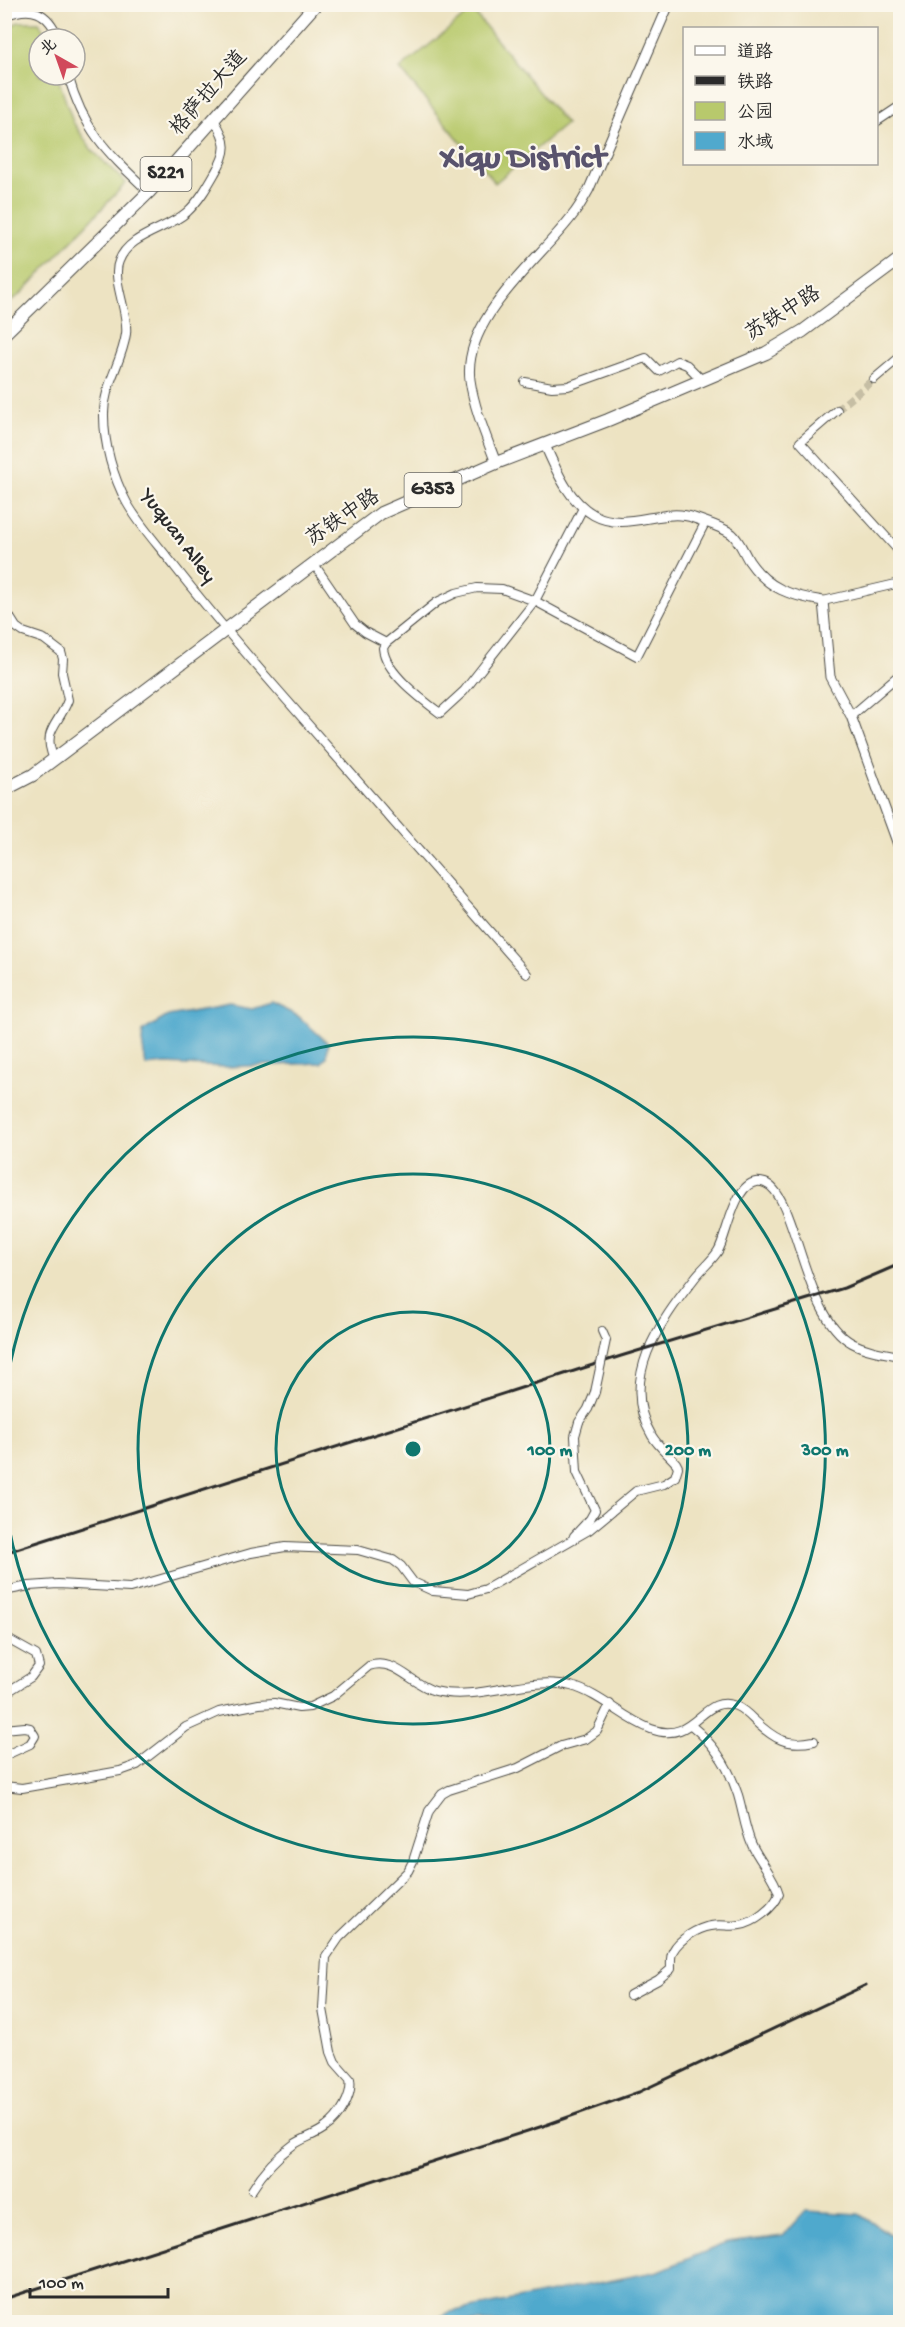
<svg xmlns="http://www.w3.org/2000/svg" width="905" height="2327" viewBox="0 0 905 2327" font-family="'Gochi Hand','LXGW WenKai TC',sans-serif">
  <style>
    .green { fill: #b8c96c; stroke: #727a4c; stroke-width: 1.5 }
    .water { fill: #50a9cd; stroke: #3e6a7c; stroke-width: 1.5 }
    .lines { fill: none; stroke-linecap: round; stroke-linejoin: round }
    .minor-tunnel { stroke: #c6bea4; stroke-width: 8; stroke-dasharray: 8 4; stroke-linecap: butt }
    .minor-casing { stroke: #484742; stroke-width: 10 }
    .tertiary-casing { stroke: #484742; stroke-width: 11 }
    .primary-casing { stroke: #484742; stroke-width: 14 }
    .trunk-casing { stroke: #484742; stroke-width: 14 }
    .minor { stroke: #fff; stroke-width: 8 }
    .tertiary { stroke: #fff; stroke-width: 9 }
    .primary { stroke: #fff; stroke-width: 12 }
    .trunk { stroke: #fff; stroke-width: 12 }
    .rail { stroke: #2b2b2b; stroke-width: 3 }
    .minor-bridge-casing { stroke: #484742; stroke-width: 10; stroke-linecap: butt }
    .minor-bridge { stroke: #fff; stroke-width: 8 }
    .ring { fill: none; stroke: #0f766e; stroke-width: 3 }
    .labels { text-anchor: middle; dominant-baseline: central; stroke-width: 4.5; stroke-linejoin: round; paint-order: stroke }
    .shield { fill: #fbf7ec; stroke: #696865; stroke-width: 1.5 }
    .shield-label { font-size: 20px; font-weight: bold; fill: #2b2b2b }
    .street-label { font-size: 21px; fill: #2b2b2b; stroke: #fbf7ec }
    .town-label { font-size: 33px; font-weight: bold; fill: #59536d; stroke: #fbf7ec }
    .centre { fill: #0f766e; stroke: #fbf7ec; stroke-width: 3 }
    .ring-label { font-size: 18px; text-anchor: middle; font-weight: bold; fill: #0f766e; stroke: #fbf7ec; stroke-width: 4.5; stroke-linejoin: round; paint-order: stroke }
  </style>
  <rect width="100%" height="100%" fill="#fbf7ec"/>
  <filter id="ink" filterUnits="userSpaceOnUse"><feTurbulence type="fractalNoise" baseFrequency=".0167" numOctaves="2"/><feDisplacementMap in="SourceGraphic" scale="12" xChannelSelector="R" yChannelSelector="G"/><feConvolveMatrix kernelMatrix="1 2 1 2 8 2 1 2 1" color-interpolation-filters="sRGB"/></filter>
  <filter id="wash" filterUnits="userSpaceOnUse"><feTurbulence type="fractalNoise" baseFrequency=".008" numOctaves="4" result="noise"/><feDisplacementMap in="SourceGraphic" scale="24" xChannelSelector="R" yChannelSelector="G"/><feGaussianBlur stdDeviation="1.35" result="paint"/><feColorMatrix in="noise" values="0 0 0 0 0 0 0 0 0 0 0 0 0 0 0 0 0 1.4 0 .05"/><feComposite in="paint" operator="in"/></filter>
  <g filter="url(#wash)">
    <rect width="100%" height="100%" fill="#ede3c2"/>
    <g class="green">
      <polygon points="472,10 566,124 495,183 400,69"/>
      <polygon points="19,22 39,22 48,39 39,39 39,75 57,75 73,122 91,149 126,183 22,293 5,306 5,28"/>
    </g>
    <g class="water">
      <polygon points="271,1003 298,1016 328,1043 327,1057 321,1063 226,1067 166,1064 146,1066 142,1042 143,1031 168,1016 230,1005 252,1009"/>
      <polygon points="806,2211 859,2214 900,2241 900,2322 429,2322 450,2312 659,2271 726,2243 783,2236"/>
    </g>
  </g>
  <g filter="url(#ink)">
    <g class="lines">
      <polyline class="minor-tunnel" points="837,410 874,379"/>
      <g class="minor-casing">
        <g id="minor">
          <path d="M4,16C32,5 48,11 59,39"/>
          <path d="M68,75C84,132 108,153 149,192"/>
          <path d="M214,120C228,141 228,152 215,173C207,187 199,201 187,212C167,230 129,234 119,261C111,279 129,312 126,334C122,363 103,386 104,416C104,445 113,477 127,503C140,526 159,546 175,567C208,609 242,649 277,689C361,784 444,879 527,974"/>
          <polyline points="876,122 900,106"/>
          <polyline points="874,379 900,357"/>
          <polyline points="525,382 552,387 568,386 646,358 659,371 677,361 687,365 702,380"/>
          <polyline points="837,410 800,442 897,549 900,557"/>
          <path d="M583,508L535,601L464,691L440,713C421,699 385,672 383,648L386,643L437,602L456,593L477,588L502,589L535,601L637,656L705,523"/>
          <polyline points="314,564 355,624 365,632 386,643"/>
          <polyline points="823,601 900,583"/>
          <path d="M4,608L16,627L23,632L44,639L61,652L63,659L62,673L68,700C59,725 41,730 54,759"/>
          <polyline points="851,716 900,674"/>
          <polyline points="602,1331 606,1340"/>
          <polyline points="574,1536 590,1519 595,1510 577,1472 575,1436 579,1422 588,1409 595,1392"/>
          <path d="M4,1591L29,1586L58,1584L130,1588L251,1553L285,1547L358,1550L393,1560L401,1566L413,1582L433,1591L468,1594L486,1589L589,1530L636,1491L664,1484L675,1477L678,1467L676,1463C668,1454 658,1446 652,1436C618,1379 660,1322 694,1279C701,1269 711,1262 718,1251C728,1235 735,1172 765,1183C797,1194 802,1316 852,1343C867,1351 884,1353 900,1356"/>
          <polyline points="4,1637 36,1655 39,1666 31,1677 4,1694"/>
          <polyline points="4,1729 25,1727 30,1728 35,1736 30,1744 4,1756"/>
          <path d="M4,1786L22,1788L120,1771L137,1765L186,1727L219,1712L259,1704L274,1703L299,1708L310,1707L333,1696L369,1666C395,1657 412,1685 435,1691C479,1702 528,1675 571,1686C601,1694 622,1718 651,1729C696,1746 702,1692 736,1706C743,1709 749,1715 754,1720C774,1739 787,1747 814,1741"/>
          <path d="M630,1995L658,1980L671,1969C671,1963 670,1956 673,1951C679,1939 698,1928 711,1926C721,1924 730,1927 740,1925C754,1923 774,1908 779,1894C774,1876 760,1862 752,1845C745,1829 743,1812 738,1795C729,1767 714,1744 692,1726"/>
          <path d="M252,2190C263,2172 276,2157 293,2145C303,2138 316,2135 326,2127C339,2118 353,2096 350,2079L335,2062L331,2052L323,2009L326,1957L339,1938L408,1871L413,1861L429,1811L442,1794L449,1790L518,1768L561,1746L586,1739L597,1731L610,1704"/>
        </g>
      </g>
      <g class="tertiary-casing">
        <g id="tertiary">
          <path d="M545,445C557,472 568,500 594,515C626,533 664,506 694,518C703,521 724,528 732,534C739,540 744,553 749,561C768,589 791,596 823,601L830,677L851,716L900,850"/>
          <path d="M496,463C486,436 474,408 470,380C462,319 539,260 572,216C579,208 584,198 589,189L669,4"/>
        </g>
      </g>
      <g class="primary-casing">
        <polyline id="primary" points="4,334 149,192 316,4"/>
      </g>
      <g class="trunk-casing">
        <polyline id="trunk" points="4,790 33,775 381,513 496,463 608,420 766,353 803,331 900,259"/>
      </g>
      <use href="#minor" class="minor"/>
      <use href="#tertiary" class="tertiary"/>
      <use href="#primary" class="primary"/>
      <use href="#trunk" class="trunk"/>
      <g class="rail">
        <polyline points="4,1553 621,1356 844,1288 900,1264"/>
        <polyline points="4,2299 543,2126 639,2092 866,1985"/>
      </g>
      <g class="minor-bridge-casing">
        <polyline id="minor-bridge" points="595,1392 606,1340"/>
      </g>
      <use href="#minor-bridge" class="minor-bridge"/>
    </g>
  </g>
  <g class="ring">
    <circle cx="413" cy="1449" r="137"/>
    <circle cx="413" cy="1449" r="275"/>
    <path d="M5 1395A412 412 0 1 1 5 1503"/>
  </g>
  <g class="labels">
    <g class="shield">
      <rect x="140.5" y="157" width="51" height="34" rx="4.5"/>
      <rect x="404.5" y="473" width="57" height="34" rx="4.5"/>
    </g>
    <g class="shield-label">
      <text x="166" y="174">S221</text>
      <text x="433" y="490">G353</text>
    </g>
    <g class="street-label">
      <text transform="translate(210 94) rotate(-49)">格萨拉大道</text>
      <text transform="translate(784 315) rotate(-32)">苏铁中路</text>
      <text transform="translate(344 519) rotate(-34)">苏铁中路</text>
      <text transform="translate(177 537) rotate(53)">Yuquan Alley</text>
    </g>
    <g class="town-label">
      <text x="523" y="160">Xiqu District</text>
    </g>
  </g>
  <circle cx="413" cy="1449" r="9" class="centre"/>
  <g class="ring-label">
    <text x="550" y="1455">100 m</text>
    <text x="688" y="1455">200 m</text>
    <text x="825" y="1455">300 m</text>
  </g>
  <rect width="905" height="2327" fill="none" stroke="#fbf7ec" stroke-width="24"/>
  <rect x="683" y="27" width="195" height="138" fill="#fbf7ec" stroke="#a8a59f" stroke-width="1.5"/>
  <rect x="695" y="46" width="30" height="9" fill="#ffffff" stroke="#a8a59f" stroke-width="1.5"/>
  <text x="737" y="57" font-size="18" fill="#2b2b2b">道路</text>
  <rect x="695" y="76" width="30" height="9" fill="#2b2b2b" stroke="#a8a59f" stroke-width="1.5"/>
  <text x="737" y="87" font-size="18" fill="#2b2b2b">铁路</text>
  <rect x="695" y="102" width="30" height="18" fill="#b8c96c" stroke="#a8a59f" stroke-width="1.5"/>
  <text x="737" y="117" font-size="18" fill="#2b2b2b">公园</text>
  <rect x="695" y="132" width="30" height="18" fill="#50a9cd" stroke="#a8a59f" stroke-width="1.5"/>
  <text x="737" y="147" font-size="18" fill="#2b2b2b">水域</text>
  <g transform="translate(57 57) rotate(320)"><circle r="28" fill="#fbf7ec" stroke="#a8a59f" stroke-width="1.5"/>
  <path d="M0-4.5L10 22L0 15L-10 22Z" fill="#d1495b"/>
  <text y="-9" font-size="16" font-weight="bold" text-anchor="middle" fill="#2b2b2b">北</text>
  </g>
  <path d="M30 2288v9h138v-9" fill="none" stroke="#2b2b2b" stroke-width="3"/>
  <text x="39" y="2288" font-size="18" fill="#2b2b2b" stroke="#fbf7ec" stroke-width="4.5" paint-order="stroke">100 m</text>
</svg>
